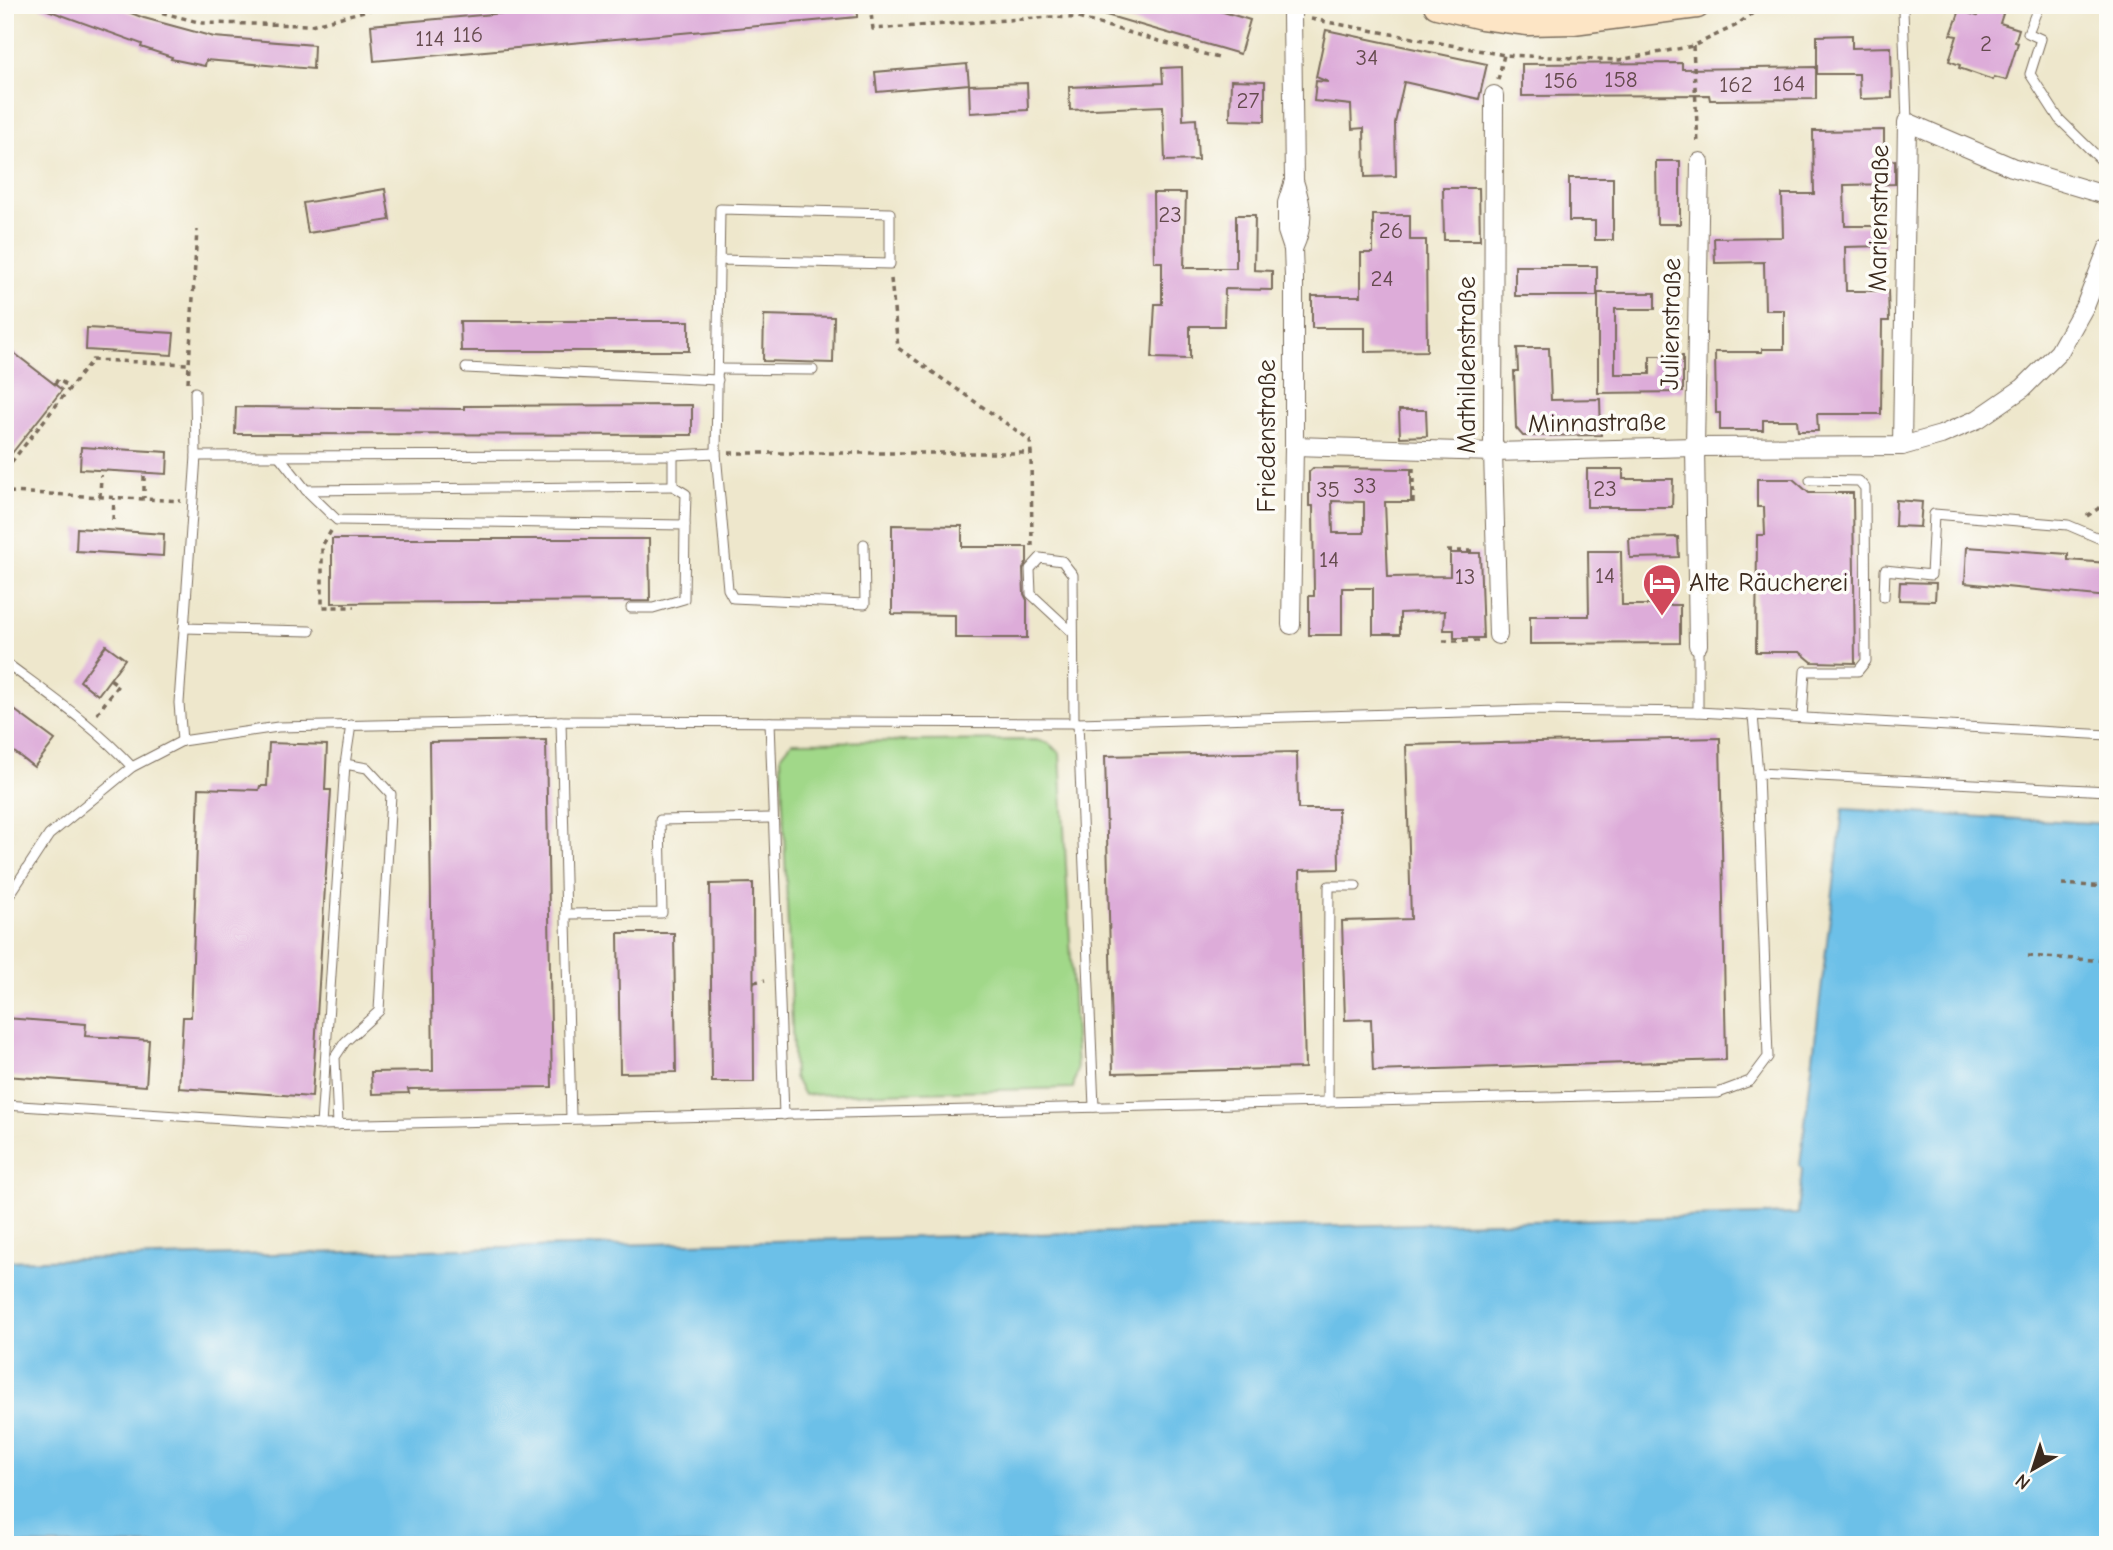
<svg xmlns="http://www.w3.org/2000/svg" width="2113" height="1550" viewBox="0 0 2113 1550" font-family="'Comic Neue',sans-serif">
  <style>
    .green { fill: #a1d889; stroke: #6e8154; stroke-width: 2 }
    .water { fill: #6cc0e8; stroke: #547583; stroke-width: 2 }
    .building { fill: #ddacd9; fill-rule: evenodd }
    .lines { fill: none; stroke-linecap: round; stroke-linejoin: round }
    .service-casing { stroke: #7a6c5b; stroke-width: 11 }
    .minor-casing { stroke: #7a6c5b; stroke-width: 20 }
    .secondary-casing { stroke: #7a6c5b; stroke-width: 29 }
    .path { stroke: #7a6c5b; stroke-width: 3.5; stroke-dasharray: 5 5; stroke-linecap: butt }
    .service { stroke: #fff; stroke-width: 9 }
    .minor { stroke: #fff; stroke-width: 18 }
    .secondary { stroke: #fde5c5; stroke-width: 26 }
    .labels { text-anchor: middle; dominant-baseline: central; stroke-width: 7; stroke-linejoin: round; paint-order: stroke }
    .number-label { font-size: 23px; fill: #644a4d }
    .street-label { font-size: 26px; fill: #3b2a1e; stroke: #fdfcf7 }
    .poi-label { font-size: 26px; fill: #3b2a1e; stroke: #fdfcf7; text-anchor: start }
  </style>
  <rect width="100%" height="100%" fill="#fdfcf7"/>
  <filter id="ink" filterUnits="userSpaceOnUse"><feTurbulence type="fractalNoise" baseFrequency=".0143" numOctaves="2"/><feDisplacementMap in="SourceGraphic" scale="14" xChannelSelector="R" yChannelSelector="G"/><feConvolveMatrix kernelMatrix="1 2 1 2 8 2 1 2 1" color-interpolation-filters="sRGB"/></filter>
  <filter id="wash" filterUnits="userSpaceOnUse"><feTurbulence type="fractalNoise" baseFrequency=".00686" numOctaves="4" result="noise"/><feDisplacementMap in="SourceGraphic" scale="28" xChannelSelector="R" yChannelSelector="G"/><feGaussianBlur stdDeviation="1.57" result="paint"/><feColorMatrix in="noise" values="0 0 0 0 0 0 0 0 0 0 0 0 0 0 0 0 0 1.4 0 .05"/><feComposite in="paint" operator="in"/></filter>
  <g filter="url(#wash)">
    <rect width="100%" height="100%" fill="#eee7cc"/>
    <polygon class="green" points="1036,740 1048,743 1060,753 1077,1071 1073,1088 804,1095 794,1077 781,756 792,742"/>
    <polygon class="water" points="1843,809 2108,824 2108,1545 5,1545 5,1261 1798,1214 1802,1169 1800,1165"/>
    <g id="blocks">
      <g class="building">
        <polygon points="40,5 110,5 144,18 214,37 314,45 313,69 206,60 205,66 171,59 172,57 141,47 142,44 39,7"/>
        <polygon points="593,5 857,5 857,17 374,61 371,25"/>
        <polygon points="1090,5 1200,5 1250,20 1240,54 1089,10"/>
        <polygon points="1980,5 2006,5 2000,23 2019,29 2015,42 2018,43 2006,80 1994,77 1993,80 1959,68 1960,65 1949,61 1957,36 1951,35 1960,10 1977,16"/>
        <polygon points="1326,30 1487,64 1479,99 1404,82 1395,123 1396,176 1365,177 1364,128 1352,129 1351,105 1314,101 1316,81 1328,82 1316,77"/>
        <polygon points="1852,35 1852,48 1891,47 1892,98 1860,99 1859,74 1817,74 1817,36"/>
        <polygon points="1682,63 1682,69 1816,67 1816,99 1710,100 1709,95 1522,96 1522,64"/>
        <polygon points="967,64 969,84 877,92 875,72"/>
        <polygon points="1182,67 1183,120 1196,119 1198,160 1165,161 1163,106 1070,110 1069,87 1163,83 1162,68"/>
        <polygon points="1231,80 1265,81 1265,121 1230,120"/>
        <polygon points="1027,83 1028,110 970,113 969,85"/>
        <polygon points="1884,130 1884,161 1895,160 1895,184 1844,185 1845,226 1885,226 1885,246 1845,247 1846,291 1888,291 1889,321 1882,321 1881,414 1817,414 1818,431 1798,431 1797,420 1763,420 1763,430 1720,430 1720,413 1716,413 1715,352 1762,352 1762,349 1784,349 1784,310 1765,310 1764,262 1715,263 1714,238 1783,237 1782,194 1814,194 1813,131"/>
        <polygon points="1656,161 1680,161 1680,224 1657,224"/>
        <polygon points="1569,178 1613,178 1613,240 1595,240 1595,221 1569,221"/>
        <polygon points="1443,188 1479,188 1480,240 1444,240"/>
        <polygon points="385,189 390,220 308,233 303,203"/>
        <polygon points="1153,193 1186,193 1184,268 1236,268 1236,215 1255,215 1254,270 1272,271 1272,290 1225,289 1224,326 1190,326 1190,359 1152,358 1155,304 1162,304 1162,262 1154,262"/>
        <polygon points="1373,215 1410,215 1410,240 1426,240 1427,351 1365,352 1365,328 1312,328 1312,296 1361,296 1361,253 1373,253"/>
        <rect x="1515" y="266" width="82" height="30"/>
        <polygon points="1598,293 1655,293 1655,309 1615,309 1615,374 1650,374 1650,356 1683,356 1683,392 1598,393"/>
        <polygon points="764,315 834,317 833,363 763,361"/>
        <polygon points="460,321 689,321 689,351 461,351"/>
        <polygon points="87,328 174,333 172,355 86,350"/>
        <polygon points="5,346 62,390 5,462"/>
        <polygon points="1517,348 1549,348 1551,400 1600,399 1601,435 1523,436 1516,428 1514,371 1518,371"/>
        <polygon points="692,405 692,435 235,434 236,407 464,409 464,406"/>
        <polygon points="1399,410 1426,410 1427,436 1400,437"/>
        <polygon points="81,447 168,452 167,474 80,469"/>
        <path d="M1313,468L1411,469V502H1385L1388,577L1450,576V553H1480L1483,638H1454V630H1444L1445,611L1400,613V634H1373V588H1342V635H1309V596H1314L1313,506H1309V472ZM1332,501L1364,502V533H1333Z"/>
        <polygon points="1587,469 1623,469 1623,479 1673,479 1672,507 1587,507"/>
        <polygon points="1757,479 1793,479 1809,493 1853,493 1855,663 1812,662 1800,652 1756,652 1757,535 1765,535 1764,507 1757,507"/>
        <polygon points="1896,500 1922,502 1920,527 1895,526"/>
        <polygon points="892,525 962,526 962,547 1027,547 1027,562 1023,569 1024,594 1027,600 1027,638 955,638 955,615 892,614"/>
        <polygon points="77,528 164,534 163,556 76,551"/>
        <polygon points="1678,537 1679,557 1630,558 1629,538"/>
        <polygon points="332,539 649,539 650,601 332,603"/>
        <polygon points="1967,547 2068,554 2068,560 2108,563 2108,597 1965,583"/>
        <polygon points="1588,551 1621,551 1622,605 1680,605 1680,643 1530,644 1530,616 1589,616"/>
        <polygon points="1900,582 1936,583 1935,601 1899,600"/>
        <polygon points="106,645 125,659 98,695 80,681"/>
        <polygon points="5,703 55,740 34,767 5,745"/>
        <polygon points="1720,738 1726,1060 1373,1071 1371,1019 1345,1020 1342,921 1411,919 1406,745"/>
        <polygon points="546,740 552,1087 408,1089 409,1093 372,1094 371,1072 433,1071 429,742"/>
        <polygon points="269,743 327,745 325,790 331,790 312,1097 179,1088 183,1017 191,1017 199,788 259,790 260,786 267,786"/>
        <polygon points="1297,752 1298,809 1338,809 1339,869 1300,870 1305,1068 1113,1073 1105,756"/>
        <polygon points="753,883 754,1082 712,1082 710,884"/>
        <polygon points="618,933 674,933 676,1072 620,1073"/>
        <polygon points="5,1018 86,1024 85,1036 149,1040 146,1086 5,1076"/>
      </g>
    </g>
  </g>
  <g filter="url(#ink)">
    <use href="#blocks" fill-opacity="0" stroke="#7a6c5b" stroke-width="2"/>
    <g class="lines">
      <g class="service-casing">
        <g id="service">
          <polyline points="2039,5 2028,33 2041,39 2030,74 2059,119 2101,160 2108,163"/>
          <polyline points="1903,10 1907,122"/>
          <polyline points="5,12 7,39 5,46"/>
          <polyline points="466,368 718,380"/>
          <polyline points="718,369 813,370"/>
          <polyline points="195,392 196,456"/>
          <polyline points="716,453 720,209 890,213 890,264 719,260"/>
          <polyline points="673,455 673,486 686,494 685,525"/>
          <polyline points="279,456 306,490 337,520 685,525 684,599 653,608 631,608"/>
          <polyline points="306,490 673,486"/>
          <polyline points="1884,597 1885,570 1931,575 1934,514 2068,525 2108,542"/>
          <polyline points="184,628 310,631"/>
          <polyline points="1073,633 1031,594 1030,569 1040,558 1062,561 1073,575 1074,723"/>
          <path d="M5,662C49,695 95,726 132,767"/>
          <polyline points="1698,712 1698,645"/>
          <polyline points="1802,717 1805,671 1858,671 1866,661 1865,488 1859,481 1810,480"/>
          <polyline points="561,721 571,1118"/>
          <polyline points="770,722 784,1115"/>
          <polyline points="1078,723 1094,1107"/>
          <polyline points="182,741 179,703 196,456 673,455 716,453 728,589 733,598 865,604 864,544"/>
          <polyline points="345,764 351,725"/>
          <polyline points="1758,773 2108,791"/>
          <polyline points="5,902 49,835 132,767 182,741 278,727 561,721 1078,723 1534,710 1698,712 2108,735"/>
          <polyline points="567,914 662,913 660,820 772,818"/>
          <polyline points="1328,1102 1329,886 1356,886"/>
          <polyline points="5,1105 321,1125 1718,1093 1750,1081 1768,1057 1758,773 1753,715"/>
          <polyline points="321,1125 345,764 367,768 391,794 379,1011 345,1042 335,1057 338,1125"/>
        </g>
      </g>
      <g class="minor-casing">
        <g id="minor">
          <polyline points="1494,95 1493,452 1498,635"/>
          <path d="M1293,249C1305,223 1303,208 1294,181L1292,15L1294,5"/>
          <polyline points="1294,446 1493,452 1695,447 1902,446 1941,435 1978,419 2023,388 2059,352 2086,304 2108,248"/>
          <polyline points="1902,446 1907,122 2012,167 2108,196"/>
          <polyline points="1291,625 1294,446 1294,277 1293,249 1287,231 1287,203 1294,181"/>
          <polyline points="1698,645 1695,447 1700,162"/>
        </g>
      </g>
      <g class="secondary-casing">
        <polyline id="secondary" points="1437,5 1482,16 1528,22 1573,21 1697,5"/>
      </g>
      <g class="path">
        <polyline points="133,5 202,23 311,25 387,5"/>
        <polyline points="870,5 873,29 1052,17 1078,18 1222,59"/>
        <polyline points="1247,5 1276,12"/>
        <polyline points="1311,19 1504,55 1619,60 1693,46 1735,26 1764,5"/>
        <polyline points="1693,46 1698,145"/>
        <polyline points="1498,80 1504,55"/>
        <polyline points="891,279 898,348 1030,440 1031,453"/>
        <polyline points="188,382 197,230"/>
        <polyline points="55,384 58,379 70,388"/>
        <polyline points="729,453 1031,453 1032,548"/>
        <polyline points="5,470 92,360 189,364"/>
        <polyline points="144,476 144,498"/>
        <polyline points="9,492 181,501"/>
        <polyline points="100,497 101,475"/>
        <polyline points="1413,503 1413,466"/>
        <polyline points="2087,516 2108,502"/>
        <polyline points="113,520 114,498"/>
        <polyline points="331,531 322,546 322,607 355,607"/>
        <polyline points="1447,551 1477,551"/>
        <polyline points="1443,641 1480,641"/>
        <polyline points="97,714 118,685 110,679"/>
        <polyline points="2062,884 2108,887"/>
        <polyline points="2028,956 2108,961"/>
        <polyline points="754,982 765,980"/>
      </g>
      <use href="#service" class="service"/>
      <use href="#minor" class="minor"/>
      <use href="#secondary" class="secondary"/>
    </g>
  </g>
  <defs>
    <g id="hotel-pin" transform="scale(2.0125)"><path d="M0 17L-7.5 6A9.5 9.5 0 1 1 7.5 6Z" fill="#d1495b" stroke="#fdfcf7"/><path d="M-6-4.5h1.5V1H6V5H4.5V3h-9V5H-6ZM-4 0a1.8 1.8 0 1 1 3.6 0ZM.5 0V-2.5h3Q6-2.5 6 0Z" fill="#fff"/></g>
  </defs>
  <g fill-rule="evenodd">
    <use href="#hotel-pin" x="1662" y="583"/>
  </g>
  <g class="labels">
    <g class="number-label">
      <text x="468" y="34">116</text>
      <text x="430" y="38">114</text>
      <text x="1986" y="43">2</text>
      <text x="1367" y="57">34</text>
      <text x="1621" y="79">158</text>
      <text x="1561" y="80">156</text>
      <text x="1789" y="83">164</text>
      <text x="1736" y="84">162</text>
      <text x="1248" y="100">27</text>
      <text x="1170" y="214">23</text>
      <text x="1391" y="230">26</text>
      <text x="1382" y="278">24</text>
      <text x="1365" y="485">33</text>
      <text x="1605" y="488">23</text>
      <text x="1328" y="489">35</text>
      <text x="1329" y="559">14</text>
      <text x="1605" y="575">14</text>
      <text x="1465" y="576">13</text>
    </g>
    <g class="street-label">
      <text transform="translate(1879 218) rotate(-89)">Marienstraße</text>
      <text transform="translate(1671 324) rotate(-89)">Julienstraße</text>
      <text transform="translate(1467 365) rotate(-90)">Mathildenstraße</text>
      <text transform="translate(1597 423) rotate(-1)">Minnastraße</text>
      <text transform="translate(1267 436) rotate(-90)">Friedenstraße</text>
    </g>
    <g class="poi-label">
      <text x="1689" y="583">Alte Räucherei</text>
    </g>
  </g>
  <rect width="2113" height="1550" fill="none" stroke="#fdfcf7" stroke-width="28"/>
  <g transform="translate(2033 1469) rotate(219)" stroke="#fdfcf7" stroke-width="5" paint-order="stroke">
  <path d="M0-5L12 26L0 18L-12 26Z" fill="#3b2a1e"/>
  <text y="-10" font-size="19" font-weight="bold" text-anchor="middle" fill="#3b2a1e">N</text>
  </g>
</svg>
